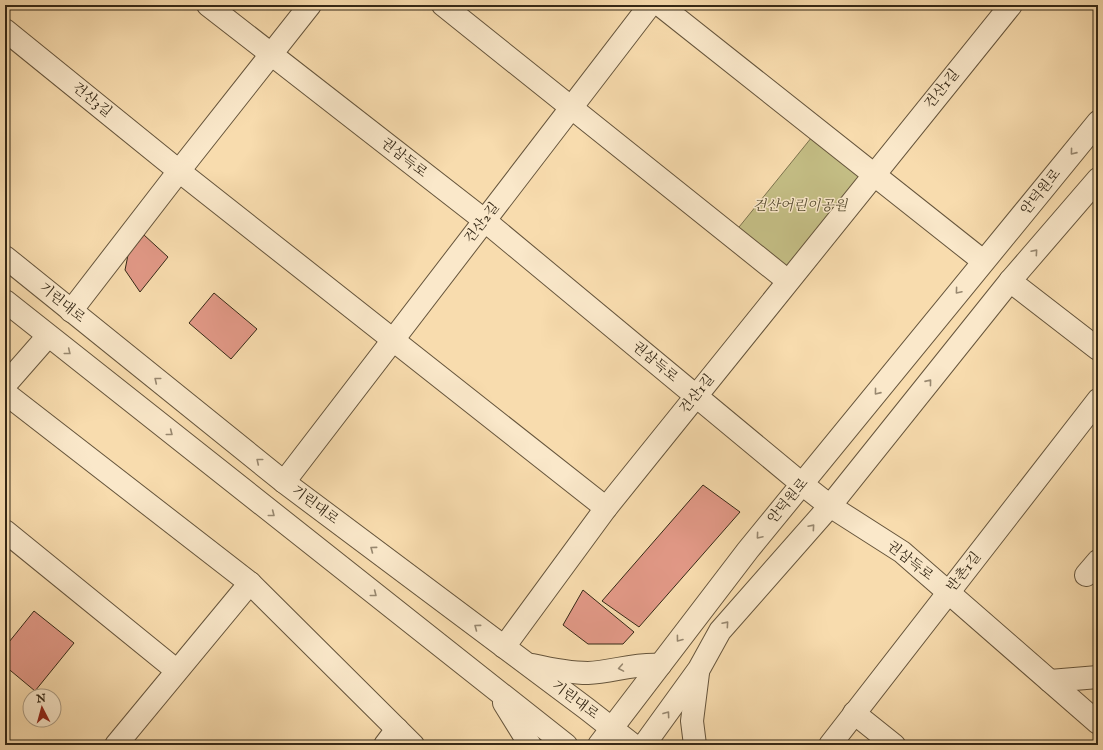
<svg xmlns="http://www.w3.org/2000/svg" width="1103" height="750" viewBox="0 0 1103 750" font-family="'IM FELL English','Noto Serif KR',serif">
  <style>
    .green { fill: #c4be85; stroke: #7c734e }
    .building { fill: #e29987; stroke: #352816 }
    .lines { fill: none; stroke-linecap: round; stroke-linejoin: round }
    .minor-casing { stroke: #66553c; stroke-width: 24 }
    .tertiary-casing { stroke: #66553c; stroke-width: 24 }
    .minor { stroke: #fae8ca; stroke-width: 22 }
    .tertiary { stroke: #fae8ca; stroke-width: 22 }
    .oneway { stroke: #988870 }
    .labels { text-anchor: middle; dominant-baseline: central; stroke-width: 3; stroke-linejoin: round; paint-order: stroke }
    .street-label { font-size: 14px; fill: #352816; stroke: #fae8ca }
    .park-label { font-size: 14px; font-style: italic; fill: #594e32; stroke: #fae8ca }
  </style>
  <rect width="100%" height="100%" fill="#f8dcae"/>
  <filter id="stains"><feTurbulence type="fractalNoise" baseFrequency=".005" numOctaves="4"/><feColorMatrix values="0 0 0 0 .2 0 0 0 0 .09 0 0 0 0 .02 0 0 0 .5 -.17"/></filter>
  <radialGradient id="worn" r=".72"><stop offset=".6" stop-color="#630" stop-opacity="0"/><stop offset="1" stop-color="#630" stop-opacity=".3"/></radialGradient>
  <polygon class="green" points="816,132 865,180 792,268 782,270 735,232"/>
  <g class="building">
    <polygon points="144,235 168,257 140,292 125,270 128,255"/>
    <polygon points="214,293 257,329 231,359 189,323"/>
    <polygon points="703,485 740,512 639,627 602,601"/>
    <polygon points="583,590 634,632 623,644 588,644 563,625"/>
    <polygon points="34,611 74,643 35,691 5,666 5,647"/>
  </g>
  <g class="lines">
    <g class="minor-casing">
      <g id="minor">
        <polyline points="208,5 484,220 802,484 830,506 902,552 1098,723"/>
        <polyline points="443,5 788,281"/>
        <polyline points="660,5 983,261"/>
        <polyline points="5,30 179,171 606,508"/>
        <polyline points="1010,281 1098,349"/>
        <polyline points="71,311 179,171 310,5"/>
        <polyline points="5,385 48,336"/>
        <polyline points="5,393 250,583 413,745"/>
        <polyline points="284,482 650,5"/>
        <polyline points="5,531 176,670"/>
        <polyline points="1086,575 1098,561"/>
        <polyline points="504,647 606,508 1011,5"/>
        <polyline points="1050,681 1098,677"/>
        <polyline points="854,713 894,745"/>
        <polyline points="116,745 250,583"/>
        <polyline points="385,745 397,729"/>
        <polyline points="830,745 1098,400"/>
      </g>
    </g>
    <g class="tertiary-casing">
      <g id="tertiary">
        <polyline points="5,257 284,482 587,709 633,745"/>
        <polyline points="5,301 566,745"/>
        <path d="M532,665C550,669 569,673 588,673C612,672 635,663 660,665"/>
        <polyline points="504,703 530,745"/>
        <polyline points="599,745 748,550 1098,122"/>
        <polyline points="644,745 699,669 720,631 830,506 1010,281 1098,179"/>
        <polyline points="695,745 692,721 698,673"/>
      </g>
    </g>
    <use href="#minor" class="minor"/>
    <use href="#tertiary" class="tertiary"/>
  </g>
  <defs><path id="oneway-chevron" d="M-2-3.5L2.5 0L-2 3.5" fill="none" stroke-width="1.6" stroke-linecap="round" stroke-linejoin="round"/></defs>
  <g class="oneway">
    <use href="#oneway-chevron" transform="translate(1073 152) rotate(129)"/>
    <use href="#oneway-chevron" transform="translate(1035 252) rotate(-49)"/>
    <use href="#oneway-chevron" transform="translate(958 291) rotate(130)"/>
    <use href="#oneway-chevron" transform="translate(68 352) rotate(39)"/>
    <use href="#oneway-chevron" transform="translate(157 380) rotate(-141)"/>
    <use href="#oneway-chevron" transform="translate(929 382) rotate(-51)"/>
    <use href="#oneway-chevron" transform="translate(877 392) rotate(129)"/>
    <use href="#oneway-chevron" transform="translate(170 433) rotate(38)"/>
    <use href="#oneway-chevron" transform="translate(259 461) rotate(-141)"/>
    <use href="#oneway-chevron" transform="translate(272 514) rotate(38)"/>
    <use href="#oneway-chevron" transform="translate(812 527) rotate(-49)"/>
    <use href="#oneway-chevron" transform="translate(759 536) rotate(130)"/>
    <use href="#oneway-chevron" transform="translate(373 549) rotate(-143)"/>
    <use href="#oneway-chevron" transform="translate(374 594) rotate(38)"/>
    <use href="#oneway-chevron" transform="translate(726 624) rotate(-49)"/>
    <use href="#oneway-chevron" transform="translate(477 627) rotate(-143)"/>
    <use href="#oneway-chevron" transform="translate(679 639) rotate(127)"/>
    <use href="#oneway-chevron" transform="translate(621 668) rotate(170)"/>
    <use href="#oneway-chevron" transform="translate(667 714) rotate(-54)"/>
  </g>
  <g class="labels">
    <g class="street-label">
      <text transform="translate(942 89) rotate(-51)">건산1길</text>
      <text transform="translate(92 100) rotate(39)">건산3길</text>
      <text transform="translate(404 158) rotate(38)">권삼득로</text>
      <text transform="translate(1041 192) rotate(-51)">안덕원로</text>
      <text transform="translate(482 223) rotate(-52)">건산2길</text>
      <text transform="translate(62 303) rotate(39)">기린대로</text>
      <text transform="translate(655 362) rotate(40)">권삼득로</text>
      <text transform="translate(697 394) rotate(-51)">건산1길</text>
      <text transform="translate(788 501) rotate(-50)">안덕원로</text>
      <text transform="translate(315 505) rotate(37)">기린대로</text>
      <text transform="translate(910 561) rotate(38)">권삼득로</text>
      <text transform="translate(964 572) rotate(-52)">반촌1길</text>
      <text transform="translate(575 700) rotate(37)">기린대로</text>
    </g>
    <g class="park-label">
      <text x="800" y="206">건산어린이공원</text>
    </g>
  </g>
  <rect width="1103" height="750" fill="none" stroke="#f8dcae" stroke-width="20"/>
  <rect x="6" y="6" width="1091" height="738" fill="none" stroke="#352816" stroke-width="2"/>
  <rect x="10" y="10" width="1083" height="730" fill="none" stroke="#352816"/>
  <g transform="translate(42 708) rotate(354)"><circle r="19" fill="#fae8ca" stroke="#ab9b82"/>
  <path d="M0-3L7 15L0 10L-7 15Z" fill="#8f2418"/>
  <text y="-6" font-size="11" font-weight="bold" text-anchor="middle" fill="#352816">N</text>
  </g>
  <rect width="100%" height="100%" filter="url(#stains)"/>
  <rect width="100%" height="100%" fill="url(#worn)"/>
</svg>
